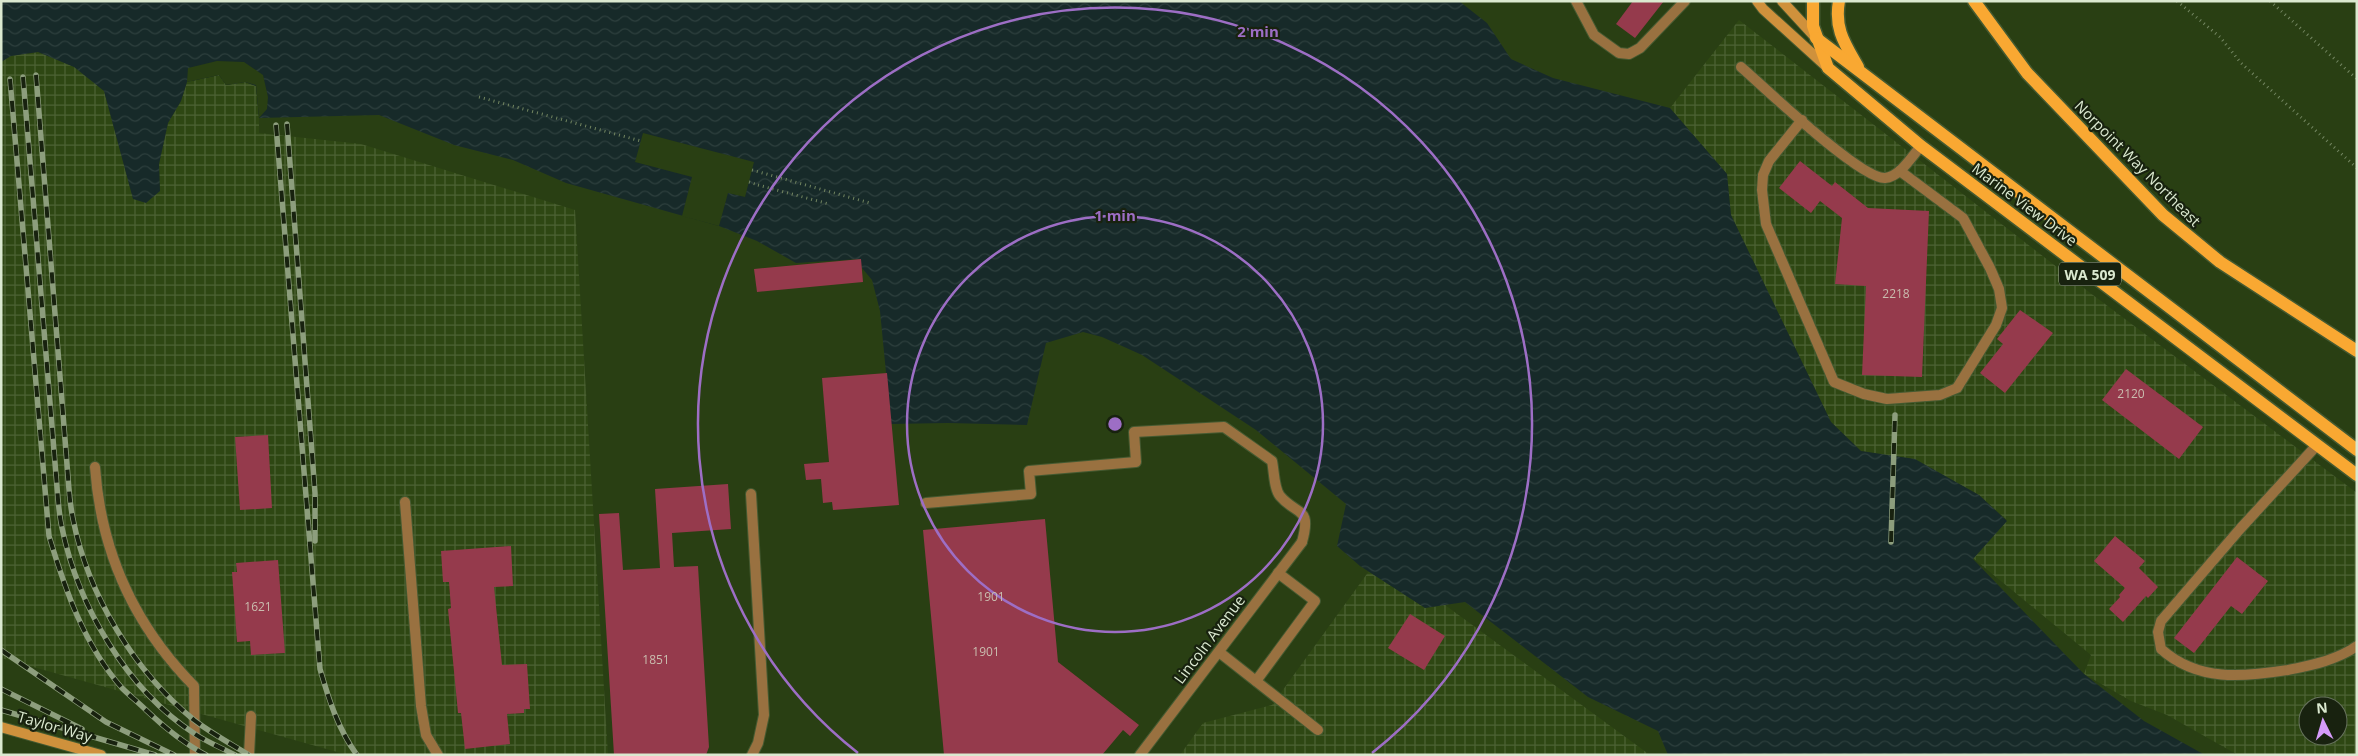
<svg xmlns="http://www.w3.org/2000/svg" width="2358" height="756" viewBox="0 0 2358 756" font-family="'Open Sans',sans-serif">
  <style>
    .industrial { fill: url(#industrial-grid); fill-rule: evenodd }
    .water { fill: url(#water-waves) }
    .pier { fill: #293f13 }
    .building { fill: #953a4c }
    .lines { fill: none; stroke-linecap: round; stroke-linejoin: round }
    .lane-casing { stroke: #455a31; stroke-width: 12 }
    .street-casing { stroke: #455a31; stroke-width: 12 }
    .secondary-casing { stroke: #455a31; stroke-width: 12 }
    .primary-casing { stroke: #455a31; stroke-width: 15 }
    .path { stroke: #738661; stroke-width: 3; stroke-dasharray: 1 4; stroke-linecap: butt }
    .lane { stroke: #997140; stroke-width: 10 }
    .street { stroke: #997140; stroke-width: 10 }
    .secondary { stroke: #cf913c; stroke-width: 10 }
    .primary { stroke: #f9a832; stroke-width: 12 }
    .rail-casing { stroke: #8d9e7d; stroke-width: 5.5 }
    .rail { stroke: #18220f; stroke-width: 4; stroke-dasharray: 11; stroke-linecap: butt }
    .ring { fill: none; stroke: #9d6ec5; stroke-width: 2.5 }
    .labels { text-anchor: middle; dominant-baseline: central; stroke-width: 4.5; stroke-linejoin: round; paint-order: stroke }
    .number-label { font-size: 12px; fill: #cabdaf }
    .shield { fill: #18220f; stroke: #a0ad96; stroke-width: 1 }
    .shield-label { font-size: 14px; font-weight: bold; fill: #dbe9d0 }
    .street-label { font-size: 15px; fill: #dbe9d0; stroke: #18220f }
    .centre { fill: #9d6ec5; stroke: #18220f; stroke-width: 2.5 }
    .ring-label { font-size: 15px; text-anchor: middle; font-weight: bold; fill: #9d6ec5; stroke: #18220f; stroke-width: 4.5; stroke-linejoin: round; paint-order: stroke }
  </style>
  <defs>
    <pattern id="industrial-grid" width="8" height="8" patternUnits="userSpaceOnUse" patternTransform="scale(1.25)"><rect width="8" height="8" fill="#2e4713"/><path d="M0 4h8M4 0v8" fill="none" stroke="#4c6234"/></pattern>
    <pattern id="water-waves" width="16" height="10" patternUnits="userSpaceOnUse" patternTransform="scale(1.25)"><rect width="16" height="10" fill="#172a29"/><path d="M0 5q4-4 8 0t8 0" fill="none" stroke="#2d3f3d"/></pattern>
  </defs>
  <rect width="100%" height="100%" fill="#293f13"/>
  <g class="industrial">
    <path d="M1739,20L2089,292L2357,493V755H2238L2167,715L2131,701L2084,674L2091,655L1973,558L2007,520L1979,495L1915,460L1861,451L1831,422L1731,215L1727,174L1670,108ZM2308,706H2338V736H2308Z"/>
    <polygon points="38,52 75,67 104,91 133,198 160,190 159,164 168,123 181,101 187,82 219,75 226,85 245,82 256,86 259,118 259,133 361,144 575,210 608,755 348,755 1,658 1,62 10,56"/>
    <polygon points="1369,571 1425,608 1445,605 1650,755 1180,755 1203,723 1272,705"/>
  </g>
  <polygon class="water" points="1,1 1459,1 1487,23 1511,59 1553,78 1670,108 1727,174 1731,215 1831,422 1861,451 1915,459 1979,495 2007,521 1973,559 2084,674 2144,721 2205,755 1668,755 1658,731 1588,697 1465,602 1425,608 1360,566 1337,546 1346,504 1256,430 1142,355 1102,337 1083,332 1046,343 1027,425 948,423 891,424 880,311 872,280 862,268 860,259 796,263 757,241 719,226 566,183 513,160 454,145 379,115 259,118 256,86 245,82 226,85 219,75 187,82 181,101 168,123 159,164 160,191 146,203 133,199 104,91 74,67 38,52 11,56 1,62"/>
  <g class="pier">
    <polygon points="217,61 244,62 263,75 268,97 267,109 259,118 256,85 245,82 226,85 219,75 187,82 188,68"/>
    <polygon points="643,133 754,162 745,197 728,193 719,226 682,216 692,177 635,162"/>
  </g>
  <g class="building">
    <polygon points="1633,1 1664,1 1635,38 1616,24"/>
    <polygon points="1800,161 1832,186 1835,182 1868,208 1929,211 1922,377 1862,375 1866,286 1835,284 1842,218 1820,201 1811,213 1779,188"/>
    <polygon points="861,259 863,282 757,292 754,269"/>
    <polygon points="2020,310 2053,333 2005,393 1980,373 2003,344 1997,339"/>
    <polygon points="2126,369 2203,427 2179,459 2102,400"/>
    <polygon points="887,373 899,505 833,510 832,502 823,503 821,479 806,480 804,464 829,462 822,378"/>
    <polygon points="268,435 272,508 240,510 235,437"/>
    <polygon points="728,484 731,529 672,533 674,567 698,566 709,747 706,755 614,755 599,514 619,513 623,570 660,568 655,489"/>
    <polygon points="1045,519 1058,662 1139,725 1130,736 1123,730 1102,755 944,755 923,530"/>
    <polygon points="2115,536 2145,561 2139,568 2158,587 2148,598 2146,596 2123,622 2109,609 2120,597 2119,595 2125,588 2094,561"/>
    <polygon points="511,546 513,586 494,587 502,665 527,664 530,709 524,709 524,713 507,714 510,744 465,749 461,713 458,713 448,609 451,608 449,582 443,582 441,551"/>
    <polygon points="2237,557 2268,581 2242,614 2231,606 2194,653 2174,638"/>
    <polygon points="278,560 285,653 251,655 250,641 237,642 232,572 237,572 236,563"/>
    <polygon points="1410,614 1445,636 1424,670 1388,648"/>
  </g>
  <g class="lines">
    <g class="lane-casing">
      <g id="lane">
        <polyline points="1576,1 1594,35 1619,53 1629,54 1640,48 1685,1"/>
        <path d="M1741,67C1764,87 1860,179 1885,178C1900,177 1912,156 1921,146"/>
        <polyline points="1802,120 1769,161 1763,175 1762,190 1766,224 1834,382 1864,394 1887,399 1940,395 1957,388 1996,325 2002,308 1999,289 1990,268 1963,218 1900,171"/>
        <path d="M2317,445L2240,529L2161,621L2158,632L2161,649C2198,682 2243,677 2288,670C2312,665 2337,660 2357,646"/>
        <path d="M95,467C101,552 134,625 194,686L195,755"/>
        <polyline points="751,494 764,715 758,743 752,755"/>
        <polyline points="405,502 421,706 426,735 438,755"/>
        <path d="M926,503L1031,494L1029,471L1136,462L1134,432L1224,427L1272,461C1274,470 1274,489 1280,496C1297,516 1312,506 1302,542"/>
        <polyline points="1219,652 1318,730"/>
        <polyline points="1256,681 1315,601 1278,573"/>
        <polyline points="249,755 251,716"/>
      </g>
    </g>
    <g class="street-casing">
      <polyline id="street" points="1140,755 1302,542"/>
    </g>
    <g class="secondary-casing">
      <g id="secondary">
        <polyline points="1757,1 1763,9 1827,67"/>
        <polyline points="1782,1 1816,38"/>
        <polyline points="1,727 101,755"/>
      </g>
    </g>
    <g class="primary-casing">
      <g id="primary">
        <polyline points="1813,1 1813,26 1828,68 1921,146 2357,475"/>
        <path d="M1839,1C1834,29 1845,44 1858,67"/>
        <polyline points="1974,1 2027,73 2163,215 2220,262 2357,351"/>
        <polyline points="1816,38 2357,450"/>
      </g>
    </g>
    <g class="path">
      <polyline points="2177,1 2220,37 2241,63 2357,168"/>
      <polyline points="2270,1 2357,79"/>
      <polyline points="479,97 641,141"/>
      <polyline points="752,170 870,203"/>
      <polyline points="749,182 758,185"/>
      <polyline points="758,185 829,204"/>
    </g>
    <use href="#lane" class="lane"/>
    <use href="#street" class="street"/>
    <use href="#secondary" class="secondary"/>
    <use href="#primary" class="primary"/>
    <g class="rail-casing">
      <g id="rail">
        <path d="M36,75L68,477C69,491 70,505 73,519C88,595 134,671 194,720C211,733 231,744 249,755"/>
        <path d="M23,77L57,487C58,500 59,515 62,528C78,606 127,690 195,734C207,742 222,748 235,755"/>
        <path d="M10,79L49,536C65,589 84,645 122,688C130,696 139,703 147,711C165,728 185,744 206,755"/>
        <polyline points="287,124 315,493 315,541"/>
        <path d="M276,125L320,669C329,700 338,729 357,755"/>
        <polyline points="1891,542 1895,415"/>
        <polyline points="1,650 106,722 174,755"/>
        <polyline points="1,689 82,729"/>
        <polyline points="1,710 155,755"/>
      </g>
    </g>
    <use href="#rail" class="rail"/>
  </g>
  <g class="ring">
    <circle cx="1115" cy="424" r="208"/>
    <path d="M858 753A417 417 0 1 1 1372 753"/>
  </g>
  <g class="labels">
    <g class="number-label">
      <text x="1896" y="293">2218</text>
      <text x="2131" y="393">2120</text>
      <text x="991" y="596">1901</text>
      <text x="258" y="606">1621</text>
      <text x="986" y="651">1901</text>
      <text x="656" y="659">1851</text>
    </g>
    <rect class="shield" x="2059" y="262.5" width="62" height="23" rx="4"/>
    <g class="shield-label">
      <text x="2090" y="274">WA 509</text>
    </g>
    <g class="street-label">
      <text transform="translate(2138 163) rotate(45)">Norpoint Way Northeast</text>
      <text transform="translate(2025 204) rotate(37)">Marine View Drive</text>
      <text transform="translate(1209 639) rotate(-53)">Lincoln Avenue</text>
      <text transform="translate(55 726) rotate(16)">Taylor Way</text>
    </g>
  </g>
  <circle cx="1115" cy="424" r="8" class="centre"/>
  <g class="ring-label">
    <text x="1258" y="37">2 min</text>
    <text x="1115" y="221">1 min</text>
  </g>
  <rect width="2358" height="756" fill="none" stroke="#dbe9d0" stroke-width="5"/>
  <g transform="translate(2323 721) rotate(355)"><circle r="24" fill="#18220f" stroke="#66725c"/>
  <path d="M0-4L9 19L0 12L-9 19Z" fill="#d59bfa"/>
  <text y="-8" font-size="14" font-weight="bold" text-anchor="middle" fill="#dbe9d0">N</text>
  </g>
</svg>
